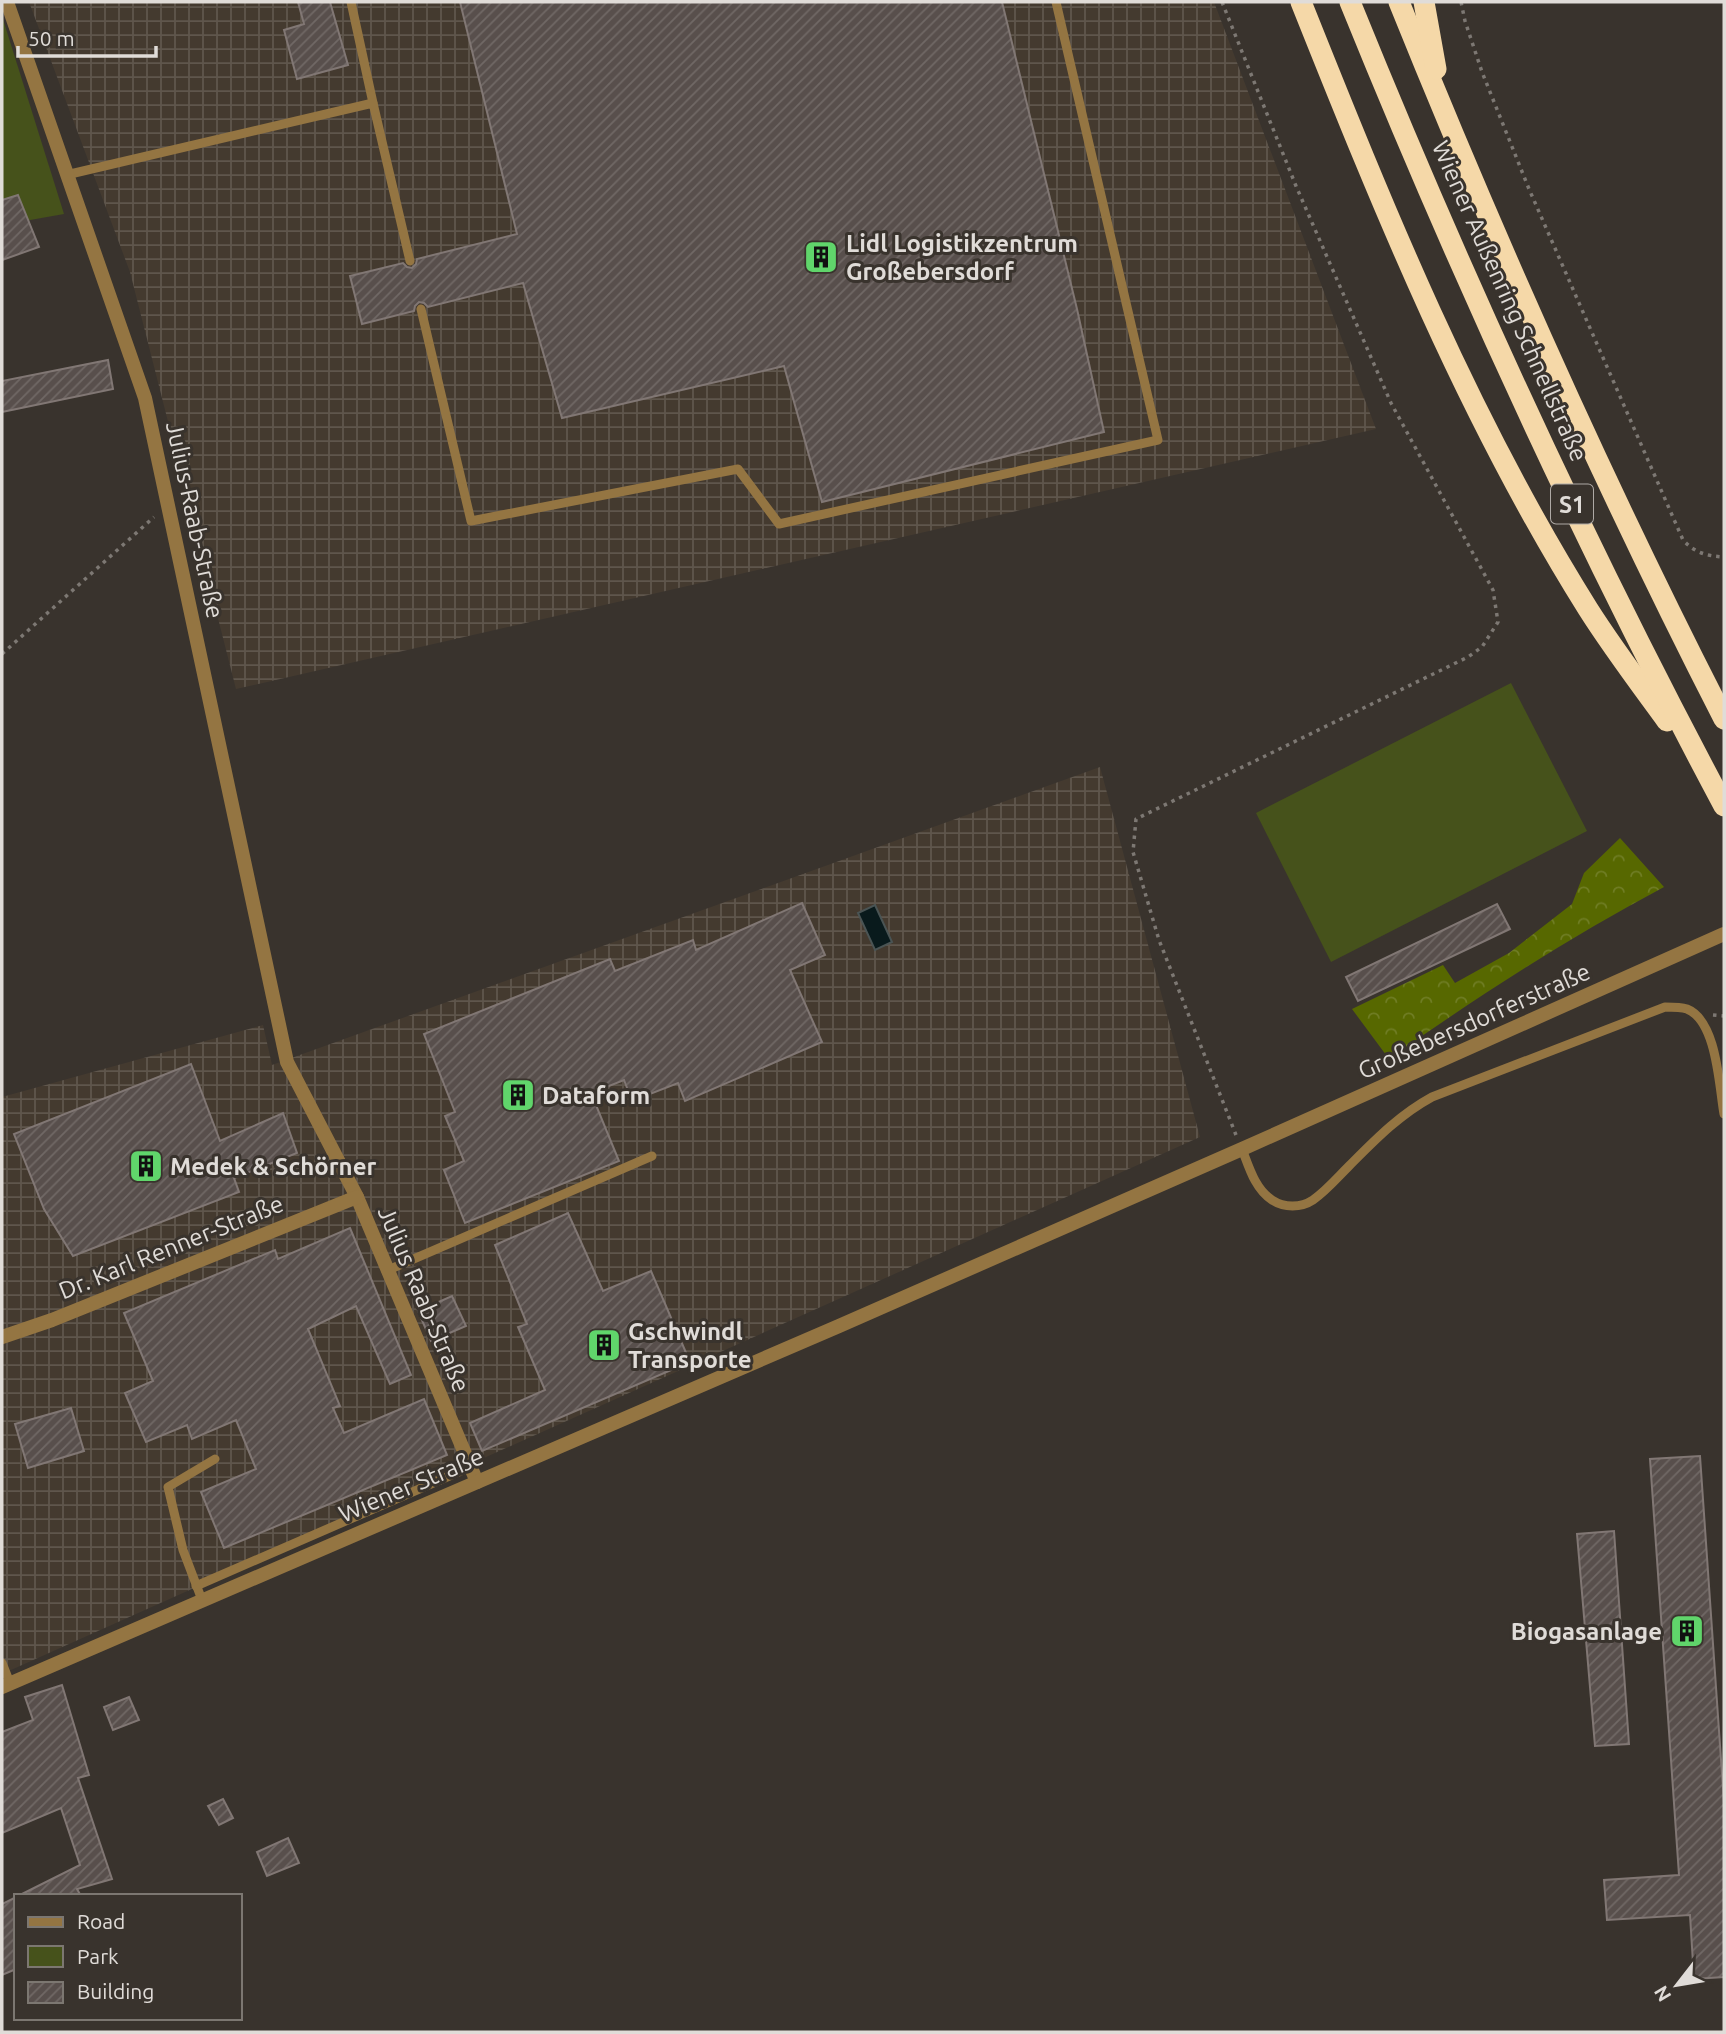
<svg xmlns="http://www.w3.org/2000/svg" width="1726" height="2034" viewBox="0 0 1726 2034" font-family="Ubuntu,sans-serif">
  <style>
    .industrial { fill: url(#industrial-grid) }
    .green { fill: #46521b }
    .forest { fill: url(#forest-crowns) }
    .water { fill: #091a1c; stroke: #4a5454; stroke-width: 2 }
    .building { fill: url(#building-hatch); stroke: #817774; stroke-width: 2 }
    .lines { fill: none; stroke-linecap: round; stroke-linejoin: round }
    .path { stroke: #7d7873; stroke-width: 3.5; stroke-dasharray: 3.5 5; stroke-linecap: butt }
    .service { stroke: #947542; stroke-width: 9 }
    .minor { stroke: #947542; stroke-width: 14 }
    .tertiary { stroke: #947542; stroke-width: 14 }
    .motorway { stroke: #f5d8a8; stroke-width: 21 }
    .labels { text-anchor: middle; dominant-baseline: central; stroke-width: 6; stroke-linejoin: round; paint-order: stroke }
    .shield { fill: #39332d; stroke: #aea9a5; stroke-width: 2 }
    .shield-label { font-size: 23px; font-weight: bold; fill: #e0dcd8 }
    .poi-label { font-size: 24px; font-weight: bold; fill: #e0dcd8; stroke: #39332d; text-anchor: start }
    .street-label { font-size: 24px; fill: #e0dcd8; stroke: #39332d }
  </style>
  <defs>
    <pattern id="industrial-grid" width="8" height="8" patternUnits="userSpaceOnUse" patternTransform="scale(1.75)"><rect width="8" height="8" fill="#443a2f"/><path d="M0 4h8M4 0v8" fill="none" stroke="#5f564c"/></pattern>
    <pattern id="forest-crowns" width="20" height="18" patternUnits="userSpaceOnUse" patternTransform="scale(1.75)"><rect width="20" height="18" fill="#576800"/><path d="M2 6a3 3 0 1 1 6 0M12 15a3 3 0 1 1 6 0" fill="none" stroke="#6f7d24"/></pattern>
    <pattern id="building-hatch" width="6" height="6" patternUnits="userSpaceOnUse" patternTransform="scale(1.75)"><rect width="6" height="6" fill="#584f4c"/><path d="M-1 1l2-2M0 6l6-6M5 7l2-2" fill="none" stroke="#706865"/></pattern>
  </defs>
  <rect width="100%" height="100%" fill="#39332d"/>
  <g class="industrial">
    <polygon points="29,2 1214,2 1376,429 236,689 130,272"/>
    <polygon points="1100,767 1200,1137 2,1674 2,1097 263,1025 272,1065"/>
  </g>
  <g class="green">
    <polygon points="2,16 64,214 2,225"/>
    <polygon points="1511,683 1587,831 1331,962 1256,813"/>
  </g>
  <path class="forest" d="M1620,838L1664,887C1568,938 1477,997 1389,1059L1352,1009L1443,965L1455,983L1509,953L1572,904L1584,873Z"/>
  <polygon class="water" points="875,905 892,942 875,950 858,913"/>
  <g class="building">
    <polygon points="298,2 330,2 348,65 297,79 284,30 304,24"/>
    <polygon points="460,2 1002,2 1077,309 1104,432 822,502 784,366 562,418 523,283 428,307 424,303 419,302 415,306 414,311 362,324 350,276 403,263 407,267 412,268 416,264 417,259 517,234"/>
    <polygon points="18,195 39,247 2,260 2,200"/>
    <polygon points="108,360 113,389 2,412 2,381"/>
    <polygon points="802,903 825,955 790,970 822,1042 685,1101 678,1083 632,1101 624,1080 591,1093 619,1161 465,1223 444,1170 464,1161 445,1116 455,1112 424,1034 610,959 615,971 693,940 696,950"/>
    <polygon points="1497,904 1510,929 1358,1001 1346,977"/>
    <polygon points="191,1064 220,1141 283,1113 297,1153 234,1178 239,1192 73,1256 44,1209 14,1134"/>
    <polygon points="568,1213 603,1291 651,1271 690,1362 482,1451 470,1423 545,1390 518,1327 527,1324 495,1245"/>
    <polygon points="350,1228 411,1375 390,1384 356,1306 308,1329 340,1406 333,1408 344,1433 424,1399 447,1455 224,1548 201,1492 256,1469 236,1420 192,1439 187,1425 146,1442 125,1393 153,1381 124,1313 275,1250 278,1259"/>
    <polygon points="452,1296 466,1326 431,1341 418,1311"/>
    <polygon points="71,1408 84,1451 28,1468 15,1424"/>
    <polygon points="1700,1456 1724,1803 1724,1977 1694,1979 1690,1915 1607,1920 1604,1880 1679,1875 1650,1459"/>
    <polygon points="1614,1531 1629,1744 1595,1746 1577,1534"/>
    <polygon points="62,1685 89,1775 78,1778 112,1879 77,1889 81,1896 18,1896 80,1865 61,1808 2,1833 2,1732 33,1720 25,1697"/>
    <polygon points="129,1697 139,1720 113,1730 104,1707"/>
    <polygon points="223,1799 233,1818 219,1825 208,1806"/>
    <polygon points="288,1838 299,1863 267,1876 257,1852"/>
    <polygon points="16,1897 16,1969 2,1975 2,1904"/>
  </g>
  <g class="lines">
    <g class="path">
      <polyline points="1222,2 1296,186 1391,403 1493,590 1498,622 1482,647 1468,657 1136,819 1133,852 1159,940 1236,1135"/>
      <path d="M1461,2L1465,21L1482,72L1529,189L1683,540C1695,553 1707,556 1724,557"/>
      <polyline points="2,654 154,517"/>
      <polyline points="1713,1015 1724,1016"/>
    </g>
    <g class="service">
      <polyline points="351,2 373,103"/>
      <polyline points="66,175 373,103 410,261"/>
      <polyline points="421,309 471,521 738,469 779,524 1158,440 1056,2"/>
      <path d="M1242,1149C1249,1167 1255,1189 1272,1200C1284,1208 1301,1208 1313,1200C1326,1191 1337,1178 1349,1166C1375,1140 1399,1115 1432,1097L1665,1007C1672,1007 1681,1007 1687,1009C1717,1021 1719,1086 1724,1114"/>
      <polyline points="386,1271 652,1156"/>
      <polyline points="196,1586 470,1467"/>
      <polyline points="202,1600 183,1550 168,1487 215,1459"/>
      <polyline points="2,1663 10,1683"/>
    </g>
    <g class="minor">
      <polyline points="7,2 145,398 287,1062 357,1197 477,1482"/>
      <polyline points="2,1337 52,1320 357,1197"/>
    </g>
    <polyline class="tertiary" points="2,1687 839,1326 1242,1149 1724,934"/>
    <g class="motorway">
      <path d="M1301,2C1384,210 1468,418 1588,609C1612,647 1640,684 1667,721"/>
      <path d="M1350,2C1461,276 1585,546 1724,806"/>
      <path d="M1399,2C1497,245 1604,485 1724,719"/>
      <polyline points="1424,2 1436,69"/>
    </g>
  </g>
  <defs>
    <g id="building-square" transform="scale(1.75)"><rect x="-9" y="-9" width="18" height="18" rx="4" fill="#60d56b" stroke="#39332d"/><path d="M-4-6H4V6H1V3H-1V6H-4ZM-2.5-4.3h1.7v1.8h-1.7ZM.8-4.3h1.7v1.8H.8ZM-2.5-1h1.7V.8h-1.7ZM.8-1h1.7V.8H.8Z" fill="#111"/></g>
  </defs>
  <g fill-rule="evenodd">
    <use href="#building-square" x="821" y="257"/>
    <use href="#building-square" x="518" y="1095"/>
    <use href="#building-square" x="146" y="1166"/>
    <use href="#building-square" x="604" y="1345"/>
    <use href="#building-square" x="1687" y="1631"/>
  </g>
  <g class="labels">
    <rect class="shield" x="1551" y="484.5" width="42" height="39" rx="5"/>
    <g class="shield-label">
      <text x="1572" y="504">S1</text>
    </g>
    <g class="poi-label">
      <text x="846" y="243">Lidl Logistikzentrum<tspan x="846" dy="28">Großebersdorf</tspan></text>
      <text x="542" y="1095">Dataform</text>
      <text x="170" y="1166">Medek &amp; Schörner</text>
      <text x="628" y="1331">Gschwindl<tspan x="628" dy="28">Transporte</tspan></text>
      <text x="1662" y="1631" text-anchor="end">Biogasanlage</text>
    </g>
    <g class="street-label">
      <text transform="translate(1510 301) rotate(66)">Wiener Außenring Schnellstraße</text>
      <text transform="translate(195 520) rotate(78)">Julius-Raab-Straße</text>
      <text transform="translate(1474 1021) rotate(-24)">Großebersdorferstraße</text>
      <text transform="translate(171 1247) rotate(-22)">Dr. Karl Renner-Straße</text>
      <text transform="translate(424 1299) rotate(67)">Julius Raab-Straße</text>
      <text transform="translate(411 1485) rotate(-23)">Wiener Straße</text>
    </g>
  </g>
  <rect width="1726" height="2034" fill="none" stroke="#e0dcd8" stroke-width="7"/>
  <rect x="14" y="1894" width="228" height="126" fill="#39332d" stroke="#7c7771" stroke-width="2"/>
  <rect x="28" y="1917" width="35" height="10" fill="#947542" stroke="#7c7771" stroke-width="2"/>
  <text x="77" y="1929" font-size="21" fill="#e0dcd8">Road</text>
  <rect x="28" y="1946" width="35" height="21" fill="#46521b" stroke="#7c7771" stroke-width="2"/>
  <text x="77" y="1964" font-size="21" fill="#e0dcd8">Park</text>
  <rect x="28" y="1982" width="35" height="21" fill="url(#building-hatch)" stroke="#7c7771" stroke-width="2"/>
  <text x="77" y="1999" font-size="21" fill="#e0dcd8">Building</text>
  <g transform="translate(1677 1985) rotate(239)" stroke="#39332d" stroke-width="5" paint-order="stroke">
  <path d="M0-5L12 26L0 18L-12 26Z" fill="#e0dcd8"/>
  <text y="-10" font-size="19" font-weight="bold" text-anchor="middle" fill="#e0dcd8">N</text>
  </g>
  <path d="M18 46v10h138v-10" fill="none" stroke="#e0dcd8" stroke-width="3.5"/>
  <text x="28" y="46" font-size="21" fill="#e0dcd8" stroke="#39332d" stroke-width="5" paint-order="stroke">50 m</text>
</svg>
